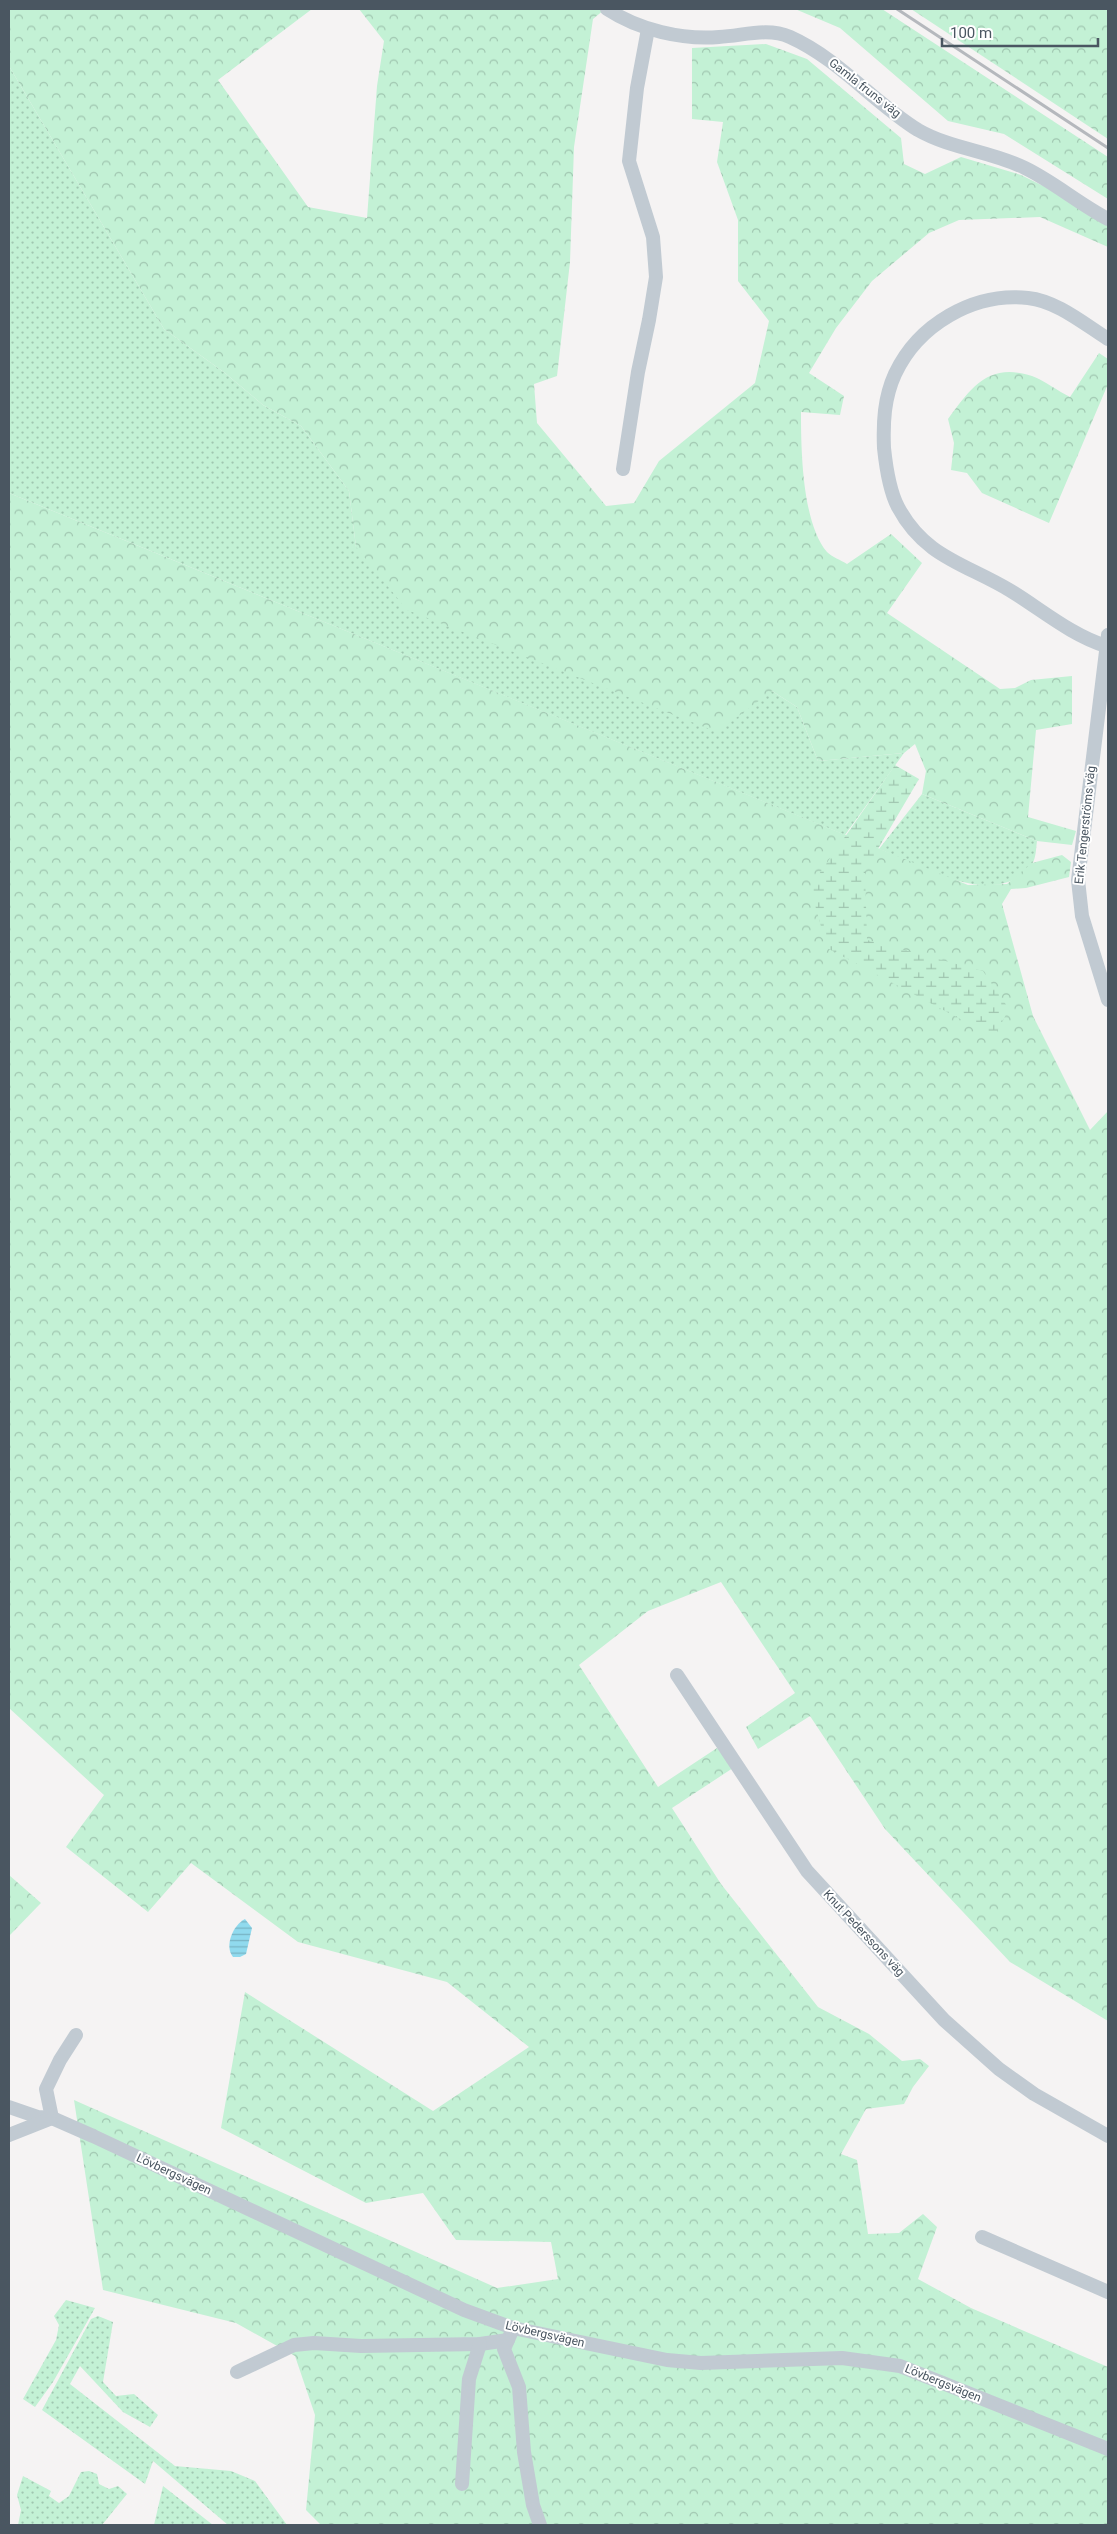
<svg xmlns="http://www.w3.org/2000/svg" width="1117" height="2534" viewBox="0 0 1117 2534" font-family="Roboto,sans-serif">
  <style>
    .grass { fill: url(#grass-dots) }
    .forest { fill: url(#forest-crowns) }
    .wetland { fill: url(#wetland-marsh) }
    .water { fill: url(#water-rules) }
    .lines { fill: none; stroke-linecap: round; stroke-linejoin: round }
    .minor { stroke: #c1cad2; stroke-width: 14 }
    .rail { stroke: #b5b8bd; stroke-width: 3 }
    .labels { text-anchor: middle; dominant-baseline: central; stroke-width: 4; stroke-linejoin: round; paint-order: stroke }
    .street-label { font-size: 12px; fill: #4a5661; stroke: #fff }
  </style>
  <defs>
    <pattern id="grass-dots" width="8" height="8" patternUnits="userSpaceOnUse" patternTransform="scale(1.25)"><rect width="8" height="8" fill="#c3f1d5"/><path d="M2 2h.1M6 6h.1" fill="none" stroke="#a0c6b0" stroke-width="1.8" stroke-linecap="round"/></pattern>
    <pattern id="forest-crowns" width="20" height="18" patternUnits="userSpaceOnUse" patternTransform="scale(1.25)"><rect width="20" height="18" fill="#c3f1d5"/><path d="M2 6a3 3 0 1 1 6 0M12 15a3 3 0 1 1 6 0" fill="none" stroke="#a0c6b0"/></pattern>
    <pattern id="wetland-marsh" width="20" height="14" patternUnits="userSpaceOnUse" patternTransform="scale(1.25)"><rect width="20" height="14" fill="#c3f1d5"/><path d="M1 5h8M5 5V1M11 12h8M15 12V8" fill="none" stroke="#a0c6b0"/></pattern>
    <pattern id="water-rules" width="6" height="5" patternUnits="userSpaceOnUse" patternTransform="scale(1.25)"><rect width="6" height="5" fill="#90daee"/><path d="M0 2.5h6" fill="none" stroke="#78b4c4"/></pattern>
  </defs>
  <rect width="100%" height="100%" fill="#f5f3f3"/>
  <g class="grass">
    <polygon points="9,66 164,329 225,373 263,405 301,426 349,491 356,547 772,691 797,707 818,761 904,753 845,835 9,493"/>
    <path d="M922,794L1037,841C1036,848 1036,859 1032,864C997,912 921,866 879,849Z"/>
    <polygon points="66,2300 95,2308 53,2382 35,2407 23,2399 56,2340 59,2325 54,2316"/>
    <polygon points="98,2316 113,2322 103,2382 116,2396 134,2394 158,2415 150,2427 123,2412 80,2366 70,2384 175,2466 231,2471 255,2481 287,2525 228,2525 153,2461 145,2484 42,2410 91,2319"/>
    <polygon points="89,2471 97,2474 99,2484 109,2489 118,2486 127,2494 102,2525 18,2525 21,2510 17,2495 23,2476 51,2491 49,2496 59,2503 69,2496 81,2472"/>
    <polygon points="163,2486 213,2525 214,2525 154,2525"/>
  </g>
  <g class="forest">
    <path d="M9,9H312L218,80L308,207L367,218L377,86L384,41L359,9H605L593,19L574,147L570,262L557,376L534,384L537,423L606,506L634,503L659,461L755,383L769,321L738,281V220L717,162L723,122L692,119V48L766,44L807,59L901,138L904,164L925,174L961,157L1021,175L1108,218V247L1040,217L959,220L929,233L872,281L836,328L809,373L844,396L840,415L801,412C801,449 802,523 827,552C832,557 841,560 847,564L891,534L922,563L887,613L1000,689L1015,688L1031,680L1072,676V724L1036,730L1028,817L1076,831L1072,845L1037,841L922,794L926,771L915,744L904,753L818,761L797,707L772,691L717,732L407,610L356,547L349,491L301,426L263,405L225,373L164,329L9,66Z"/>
    <polygon points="795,9 882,9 1108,157 1108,199 1004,134 948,121 840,28"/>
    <polygon points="911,9 1108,9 1108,139"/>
    <path d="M1099,353L1108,359V384L1049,523L982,493L967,473L951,470L954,443L948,419C971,388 988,362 1032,376C1045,381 1058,391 1070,397Z"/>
    <polygon points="9,493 968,885 1007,884 1032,863 1062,855 1071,862 1069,877 1026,888 1011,889 1002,904 1033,1016 1090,1130 1108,1111 1108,2021 1010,1962 885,1829 810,1716 758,1749 746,1727 795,1693 721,1582 648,1611 579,1665 658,1787 717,1748 733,1768 672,1808 721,1884 818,2007 869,2034 902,2061 920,2059 929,2066 913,2087 904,2104 866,2109 841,2154 857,2160 868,2234 899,2233 923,2214 937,2227 918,2279 971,2308 1108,2367 1108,2525 321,2525 306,2510 315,2415 295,2356 236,2323 103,2290 74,2100 497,2288 558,2279 551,2242 456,2240 423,2193 366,2203 221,2128 245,1992 433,2111 529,2047 447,1982 298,1942 191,1863 148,1912 66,1847 104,1795 9,1708"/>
    <polygon points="9,1875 41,1903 9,1936"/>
  </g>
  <polygon class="wetland" points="895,765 919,779 865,871 867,940 983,971 1009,1009 994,1037 827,948 810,887"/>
  <path class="water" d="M245,1919L252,1928L246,1954L240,1957H233C224,1946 233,1925 245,1919Z"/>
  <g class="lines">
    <g class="minor">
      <path d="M607,9C639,30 682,40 719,37C743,36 767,27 790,37C839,59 873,102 918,130C951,149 991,151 1025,168C1054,182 1079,204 1108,219"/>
      <polyline points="623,469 638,372 649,320 656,277 653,237 629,161 637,88 648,29"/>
      <polyline points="1108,635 1078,880 1082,916 1108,1000"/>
      <path d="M1106,646C1071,635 1042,610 1011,591C967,564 925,558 898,507C889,490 886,467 884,448C883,423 884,398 895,374C918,325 973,292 1028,298C1057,301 1084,324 1108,339"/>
      <polyline points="677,1675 807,1871 944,2020 999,2069 1034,2094 1108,2136"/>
      <polyline points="9,2107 38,2117 52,2118 93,2136 464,2310 513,2328 667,2360 701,2363 842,2358 900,2366 1108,2449"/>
      <polyline points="9,2135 52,2118 46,2089 60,2060 76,2035"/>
      <polyline points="982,2237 1108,2292"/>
      <polyline points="511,2333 504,2349 519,2387 524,2452 533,2505 540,2525"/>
      <polyline points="237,2372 294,2345 314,2343 361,2346 480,2344 508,2340"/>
      <polyline points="462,2484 469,2379 480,2344"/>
    </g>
    <polyline class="rail" points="897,9 1108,148"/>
  </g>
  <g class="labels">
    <g class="street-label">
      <text transform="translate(865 88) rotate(38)">Gamla fruns väg</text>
      <text transform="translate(1085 825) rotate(-84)">Erik Tengerströms väg</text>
      <text transform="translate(864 1933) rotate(47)">Knut Pederssons väg</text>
      <text transform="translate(174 2174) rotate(25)">Lövbergsvägen</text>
      <text transform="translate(545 2334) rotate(13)">Lövbergsvägen</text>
      <text transform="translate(943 2383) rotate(22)">Lövbergsvägen</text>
    </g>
  </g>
  <rect width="1117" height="2534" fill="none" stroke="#4a5661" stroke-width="20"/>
  <path d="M942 38v8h156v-8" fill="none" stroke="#4a5661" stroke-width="2.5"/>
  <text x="950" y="38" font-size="15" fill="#4a5661" stroke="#ffffff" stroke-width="4" paint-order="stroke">100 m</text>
</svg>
